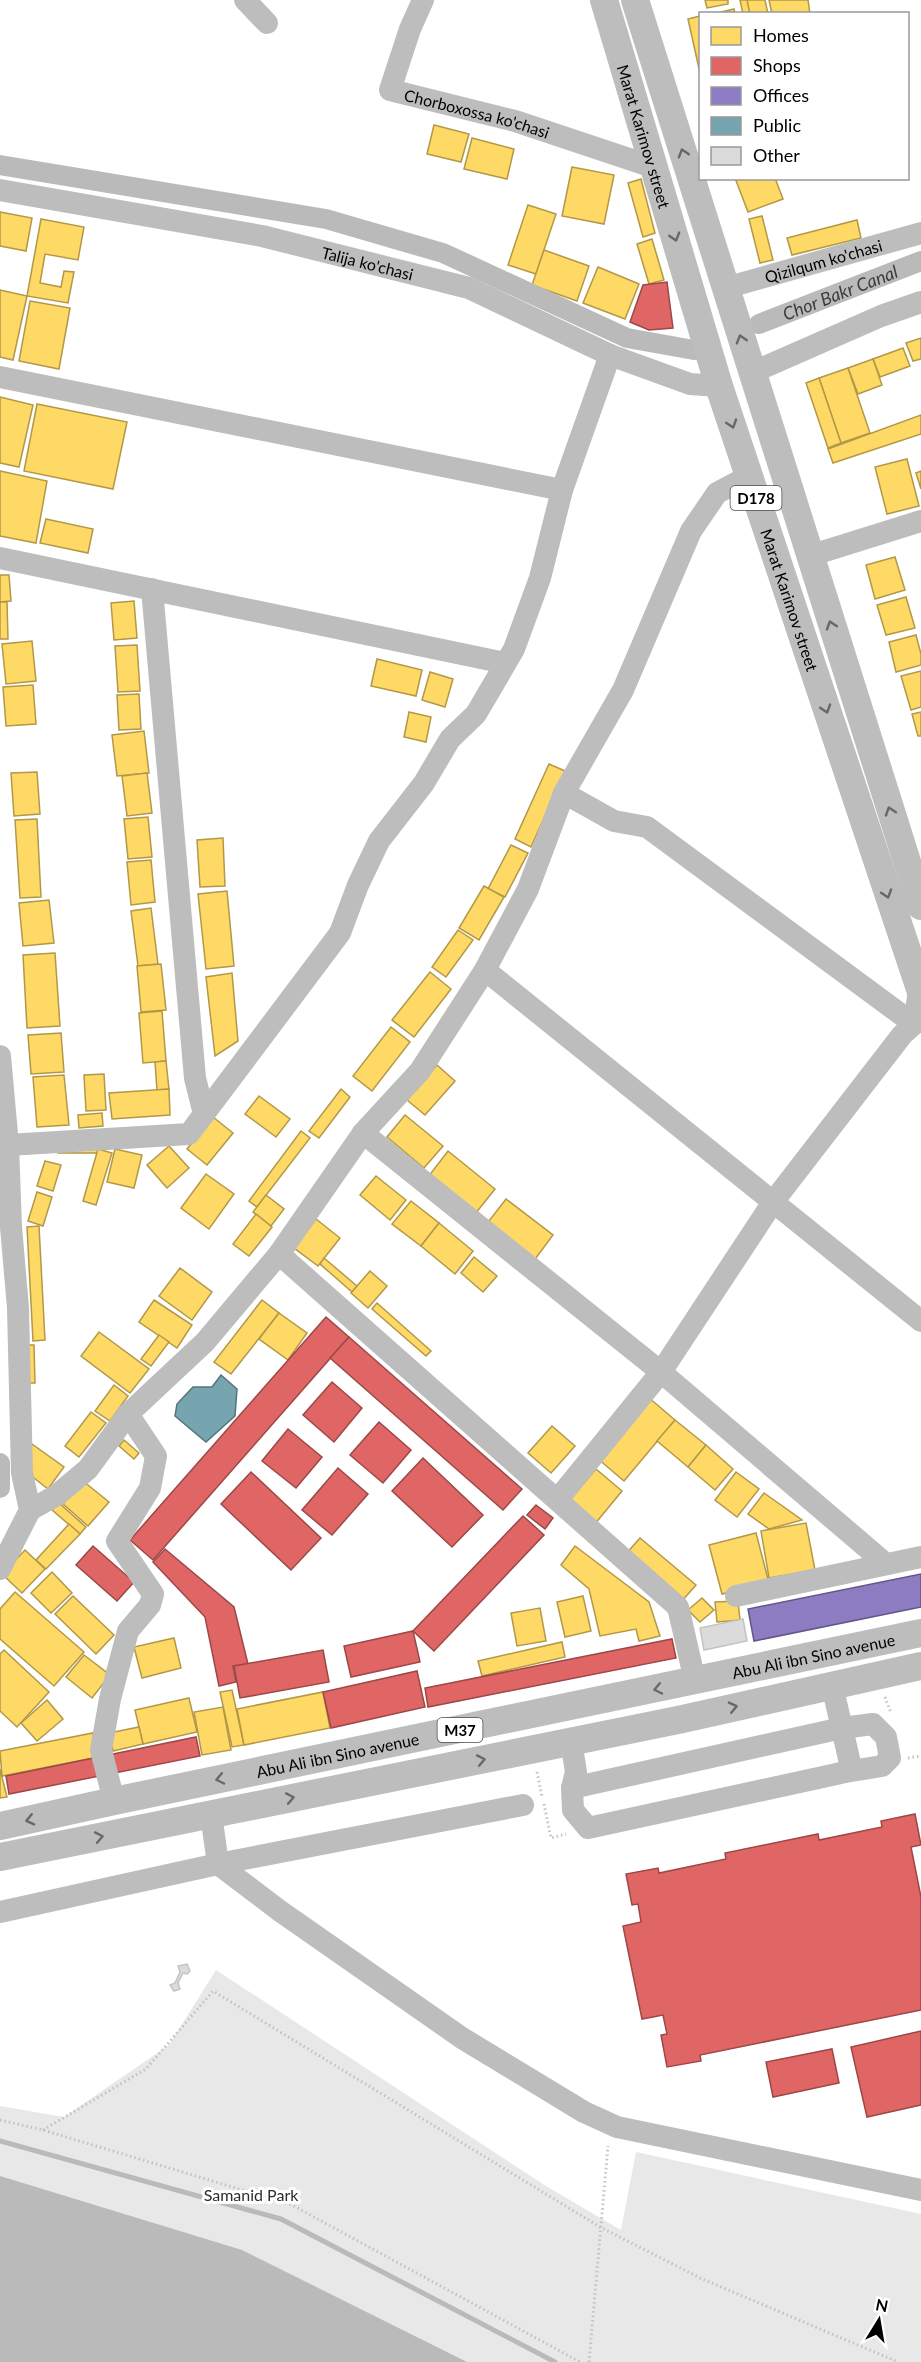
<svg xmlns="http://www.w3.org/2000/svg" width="921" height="2362" viewBox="0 0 921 2362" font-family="Lato,sans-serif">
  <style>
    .green { fill: #e8e8e8 }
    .water { fill: #bababa }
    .homes { fill: #ffd966; stroke: #b29847; stroke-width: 1.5 }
    .shops { fill: #e06666; stroke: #9d4747; stroke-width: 1.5 }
    .offices { fill: #8e7cc3; stroke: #635788; stroke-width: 1.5 }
    .public { fill: #76a5af; stroke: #53747a; stroke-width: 1.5 }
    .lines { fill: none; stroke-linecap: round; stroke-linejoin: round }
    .stream { stroke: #bababa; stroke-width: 5 }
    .canal { stroke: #bababa; stroke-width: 20 }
    .building { fill: #dbdbdb; stroke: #c3c3c3; stroke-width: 1.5 }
    .path { stroke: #c2c2c2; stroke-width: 3; stroke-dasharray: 1.5 3; stroke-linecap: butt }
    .minor { stroke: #bdbdbd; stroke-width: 22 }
    .major { stroke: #bdbdbd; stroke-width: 28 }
    .oneway { stroke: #686868 }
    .labels { text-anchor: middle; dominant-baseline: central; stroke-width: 6; stroke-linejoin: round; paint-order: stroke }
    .shield { fill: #fff; stroke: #4c4c4c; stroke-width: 1.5 }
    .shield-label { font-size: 15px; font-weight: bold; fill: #000 }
    .street-label { font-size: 16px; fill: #000; stroke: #fff }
    .park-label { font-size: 16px; fill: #2c2c2c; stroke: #fff }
    .water-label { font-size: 18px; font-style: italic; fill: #3d3d3d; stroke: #fff }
  </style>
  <rect width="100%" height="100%" fill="#fff"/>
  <polygon class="green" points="216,1970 546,2186 621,2230 636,2152 921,2214 921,2362 0,2362 0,2106 64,2117 169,2045"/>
  <polygon class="water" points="0,2176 242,2250 467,2362 0,2362"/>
  <g class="homes">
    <polygon points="705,0 728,0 728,4 707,8"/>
    <polygon points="740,0 748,0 751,14 743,14"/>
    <polygon points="747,0 765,0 768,14 750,14"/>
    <polygon points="769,0 808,0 810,14 772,14"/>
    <polygon points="734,9 735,14 713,14"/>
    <polygon points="700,16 700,73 688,19"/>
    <polygon points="434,125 469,134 461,162 427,154"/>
    <polygon points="472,138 514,149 507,179 464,169"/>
    <polygon points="572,167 614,175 604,224 562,216"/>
    <polygon points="735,178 775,178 783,199 748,212"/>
    <polygon points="641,179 655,233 643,237 628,183"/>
    <polygon points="528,205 556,214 536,274 508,265"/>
    <polygon points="0,212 32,218 26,251 0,246"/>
    <polygon points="762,216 773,260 760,263 749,219"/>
    <polygon points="41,219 84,227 78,260 45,254 40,283 61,287 64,271 74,272 68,303 27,296"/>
    <polygon points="857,220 861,238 792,255 787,238"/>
    <polygon points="652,239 664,280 649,284 637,244"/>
    <polygon points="544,250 589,266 577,301 532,285"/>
    <polygon points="598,267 639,284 625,319 583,303"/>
    <polygon points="0,290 27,296 13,360 0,357"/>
    <polygon points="30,301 70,308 59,369 19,361"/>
    <polygon points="921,338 921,359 913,361 906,343"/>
    <polygon points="903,348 910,366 880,377 873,359"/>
    <polygon points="873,359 882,385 858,394 848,368"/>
    <polygon points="848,368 870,433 841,443 819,378"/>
    <polygon points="819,378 841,443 828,448 806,383"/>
    <polygon points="0,397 33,405 19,467 0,463"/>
    <polygon points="37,404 127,422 113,489 24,471"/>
    <polygon points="921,415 921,434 833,463 828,449"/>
    <polygon points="907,459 919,506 887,514 875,467"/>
    <polygon points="0,471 47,481 36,543 0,536"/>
    <polygon points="921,471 921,489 916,473"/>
    <polygon points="46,519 93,529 88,553 40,543"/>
    <polygon points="895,557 905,590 875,599 866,565"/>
    <polygon points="0,575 9,575 11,601 0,602"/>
    <polygon points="906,597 915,628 886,635 877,605"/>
    <polygon points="134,601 137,638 114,640 111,603"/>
    <polygon points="0,602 7,602 8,639 0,639"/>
    <polygon points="916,635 921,654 921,665 896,672 889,642"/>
    <polygon points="32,641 36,681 6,684 2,644"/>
    <polygon points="137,645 140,691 118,692 115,646"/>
    <polygon points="377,659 422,670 416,696 371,686"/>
    <polygon points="921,671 921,707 911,710 901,676"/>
    <polygon points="430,672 453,679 445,707 422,700"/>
    <polygon points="33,685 36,724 6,726 3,687"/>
    <polygon points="139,694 141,729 119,730 117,695"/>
    <polygon points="409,712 431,717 426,742 404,737"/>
    <polygon points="921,712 921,736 918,736 912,714"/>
    <polygon points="144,731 149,773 117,776 112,735"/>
    <polygon points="549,764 565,771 531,847 515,839"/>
    <polygon points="37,772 40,814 14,816 11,773"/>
    <polygon points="147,773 152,813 127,816 122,776"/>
    <polygon points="148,817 152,857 128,859 124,819"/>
    <polygon points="37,819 41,897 20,898 15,820"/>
    <polygon points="223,838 225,886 200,887 197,840"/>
    <polygon points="511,845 528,853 505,897 488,889"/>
    <polygon points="151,860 155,902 131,905 127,862"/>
    <polygon points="484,886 504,897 479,940 459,928"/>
    <polygon points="227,891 234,966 206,969 198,894"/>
    <polygon points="49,900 54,943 23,946 19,903"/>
    <polygon points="151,908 158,964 138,966 131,911"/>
    <polygon points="458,930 473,940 446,977 432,967"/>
    <polygon points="55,953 60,1026 27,1028 23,955"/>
    <polygon points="161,964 166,1010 141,1012 137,966"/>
    <polygon points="430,972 451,989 414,1037 392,1020"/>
    <polygon points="232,973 238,1041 215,1056 206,977"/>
    <polygon points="162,1011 166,1061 143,1063 139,1013"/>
    <polygon points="391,1027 410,1042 372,1091 353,1076"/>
    <polygon points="61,1033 64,1072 31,1074 28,1035"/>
    <polygon points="166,1061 169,1089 157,1090 155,1062"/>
    <polygon points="437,1065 455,1081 425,1115 407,1100"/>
    <polygon points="104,1074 106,1110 86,1111 84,1075"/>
    <polygon points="64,1075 69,1125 37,1127 33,1077"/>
    <polygon points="169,1089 170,1115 112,1119 109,1093"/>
    <polygon points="341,1089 350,1097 319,1138 309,1131"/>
    <polygon points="259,1096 290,1119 276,1137 245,1114"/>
    <polygon points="102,1113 103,1126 79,1128 78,1115"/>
    <polygon points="405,1115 443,1146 424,1168 387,1137"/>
    <polygon points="213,1117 233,1133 207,1165 187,1149"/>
    <polygon points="301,1131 310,1138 257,1207 249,1201"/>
    <polygon points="169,1146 189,1168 167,1188 147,1165"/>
    <rect x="58" y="1149" width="40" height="4"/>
    <polygon points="98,1149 112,1153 96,1205 83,1201"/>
    <polygon points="115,1149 142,1155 134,1188 107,1182"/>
    <polygon points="448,1151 495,1189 475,1214 428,1177"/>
    <polygon points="45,1161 61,1165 53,1191 37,1186"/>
    <polygon points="206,1174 234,1194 209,1229 181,1208"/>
    <polygon points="376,1176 406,1200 390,1220 360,1195"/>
    <polygon points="37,1192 52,1197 43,1226 28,1221"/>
    <polygon points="266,1195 284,1209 271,1226 253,1212"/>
    <polygon points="506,1199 553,1235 533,1262 485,1226"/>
    <polygon points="411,1201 439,1223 421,1246 392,1224"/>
    <polygon points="256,1214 272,1227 249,1256 233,1244"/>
    <polygon points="316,1219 340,1238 318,1266 294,1248"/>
    <polygon points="439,1223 473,1251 455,1274 421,1246"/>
    <polygon points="39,1226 45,1340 33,1341 27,1227"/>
    <polygon points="474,1257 497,1276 483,1292 461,1273"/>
    <polygon points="324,1258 357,1286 352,1292 320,1264"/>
    <polygon points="180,1268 212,1292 192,1320 159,1296"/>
    <polygon points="370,1271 387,1286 368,1308 351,1293"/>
    <polygon points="154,1300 192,1325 177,1348 139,1322"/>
    <polygon points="262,1300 279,1313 231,1374 214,1362"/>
    <polygon points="377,1303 431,1351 426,1356 372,1309"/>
    <polygon points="279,1313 307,1333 288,1360 259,1339"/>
    <polygon points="99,1332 149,1369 130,1393 81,1356"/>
    <polygon points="159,1335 169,1342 151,1366 141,1359"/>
    <polygon points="26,1345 34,1345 35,1383 26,1383"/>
    <polygon points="114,1385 128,1396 110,1421 95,1411"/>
    <polygon points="648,1397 675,1420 624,1481 597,1458"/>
    <polygon points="91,1412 106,1423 79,1457 65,1446"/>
    <polygon points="675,1420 706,1445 688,1467 657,1441"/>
    <polygon points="552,1426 575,1446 551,1473 528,1453"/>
    <polygon points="124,1440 139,1453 134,1459 119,1446"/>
    <polygon points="32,1444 64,1467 48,1489 25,1471"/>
    <polygon points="706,1445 733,1469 715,1490 688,1467"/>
    <polygon points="596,1469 622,1491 594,1525 567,1503"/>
    <polygon points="736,1472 759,1489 737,1517 715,1500"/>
    <polygon points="83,1481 109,1502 88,1526 63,1504"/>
    <polygon points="764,1493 802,1520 769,1529 748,1514"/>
    <polygon points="59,1503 86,1527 80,1534 52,1510"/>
    <polygon points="806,1523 815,1570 769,1578 761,1531"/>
    <polygon points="69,1524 80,1534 46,1569 36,1560"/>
    <polygon points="756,1533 769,1583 722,1594 709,1545"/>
    <polygon points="640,1538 696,1585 681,1602 625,1555"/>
    <polygon points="575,1546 649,1602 660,1636 639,1641 636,1629 600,1636 589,1589 561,1565"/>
    <polygon points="25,1550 45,1569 22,1593 2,1574"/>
    <polygon points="52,1572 72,1593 51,1613 31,1593"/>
    <polygon points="15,1592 84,1652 54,1686 0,1639 0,1609"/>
    <polygon points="73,1596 114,1635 96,1654 55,1614"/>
    <polygon points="583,1596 591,1631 565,1637 557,1602"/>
    <polygon points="702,1598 714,1610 700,1622 688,1610"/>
    <polygon points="738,1601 740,1620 717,1622 715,1602"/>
    <polygon points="540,1608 546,1641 517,1646 511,1613"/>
    <polygon points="174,1638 181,1668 142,1678 134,1647"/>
    <polygon points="562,1642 565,1657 482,1676 478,1661"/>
    <polygon points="4,1650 49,1692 17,1727 0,1711 0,1654"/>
    <polygon points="84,1655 110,1675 92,1698 66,1677"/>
    <polygon points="232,1690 244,1745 232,1747 220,1692"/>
    <polygon points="323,1692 330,1728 244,1745 237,1709"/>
    <polygon points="189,1698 197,1732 143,1744 135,1710"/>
    <polygon points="47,1700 63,1719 37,1741 21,1723"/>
    <polygon points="223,1707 231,1750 202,1755 194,1712"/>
    <polygon points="139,1727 143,1744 113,1751 109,1733"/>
    <polygon points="93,1733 98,1757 2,1776 0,1751"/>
    <polygon points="0,1769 7,1797 0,1798"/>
  </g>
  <g class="shops">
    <polygon points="667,282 673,328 649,330 630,322 643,285"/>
    <polygon points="326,1317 349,1337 153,1560 130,1540"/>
    <polygon points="349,1337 522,1489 503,1510 330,1358"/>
    <polygon points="332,1382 362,1408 334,1442 303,1415"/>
    <polygon points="379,1422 411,1450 383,1483 350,1455"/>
    <polygon points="288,1429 322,1457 296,1488 262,1461"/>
    <polygon points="423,1458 483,1515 452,1547 392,1491"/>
    <polygon points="338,1468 368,1494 332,1535 302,1510"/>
    <polygon points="251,1472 321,1538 291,1570 221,1504"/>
    <polygon points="536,1505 553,1518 545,1529 527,1515"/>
    <polygon points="523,1516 544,1535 434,1651 413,1631"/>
    <polygon points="93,1546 134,1582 117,1601 76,1565"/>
    <polygon points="165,1549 234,1607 248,1664 233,1666 236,1682 219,1686 205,1617 153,1562"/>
    <polygon points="413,1631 420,1662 351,1677 344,1646"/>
    <polygon points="672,1639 676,1658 428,1707 425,1688"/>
    <polygon points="323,1650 329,1682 240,1698 234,1666"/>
    <polygon points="417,1671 425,1707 331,1728 323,1692"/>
    <polygon points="196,1737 200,1756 9,1794 6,1776"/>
    <polygon points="915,1814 921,1845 911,1847 921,1897 921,2010 700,2055 701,2061 667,2067 661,2035 667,2034 663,2015 642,2019 623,1926 641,1922 638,1904 632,1905 626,1874 658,1868 659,1873 726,1859 725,1853 818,1834 819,1840 882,1827 881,1821"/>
    <polygon points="921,2031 921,2105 867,2117 851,2047"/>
    <polygon points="832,2049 839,2083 773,2097 766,2062"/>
  </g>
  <polygon class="offices" points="921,1574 921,1607 754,1641 748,1609"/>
  <polygon class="public" points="221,1375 237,1389 235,1416 206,1442 175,1416 177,1404 193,1387 212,1387"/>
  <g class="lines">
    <polyline class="stream" points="0,2141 281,2219 555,2362"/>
    <g class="canal">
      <polyline points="0,165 326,219 443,253 627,338 694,350"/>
      <path id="s1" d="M759,324L921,261"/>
      <polyline points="0,1463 0,1488"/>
    </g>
  </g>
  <g class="building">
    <polygon points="743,1619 747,1641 704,1650 700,1628"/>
    <polygon points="187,1964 190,1971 187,1974 183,1973 178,1983 180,1989 174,1991 170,1985 175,1983 180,1972 178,1966"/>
  </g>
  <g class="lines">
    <g class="path">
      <polyline points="885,1697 891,1713"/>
      <polyline points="908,1758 921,1756"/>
      <polyline points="537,1772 542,1797"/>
      <polyline points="544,1804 551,1838 566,1834"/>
      <polyline points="0,2120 43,2130 292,2205 580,2362"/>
      <polyline points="43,2130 146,2069 213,1991 600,2227 700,2278 898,2362"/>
      <polyline points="589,2362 608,2146"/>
    </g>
    <g class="minor">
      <polyline points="245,0 267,23"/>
      <path id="s2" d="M423,0L410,29L390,90L515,121L653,167"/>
      <path id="s3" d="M0,190L262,236L469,288L610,355L690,384L719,386"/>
      <path id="s4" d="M725,288L921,233"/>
      <polyline points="751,373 881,316 921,302"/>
      <polyline points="0,377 562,490"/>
      <polyline points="809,556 921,521"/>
      <polyline points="0,558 505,663"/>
      <polyline points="152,589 195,1078 204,1114"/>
      <polyline points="564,793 614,821 647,827 914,1024"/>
      <polyline points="485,970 921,1321"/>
      <polyline points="0,1056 8,1145 11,1227 18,1308 22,1473 30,1510 0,1569"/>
      <polyline points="363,1133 661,1372 886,1564"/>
      <polyline points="8,1145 189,1134 340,933 358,885 379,841 424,783 450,739 476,714 514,649 540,578 562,490 610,355"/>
      <polyline points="279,1254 678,1607 695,1681"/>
      <polyline points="558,1499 661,1372 773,1202 902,1035 914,1024 919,990"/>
      <polyline points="30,1510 57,1495 88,1469 128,1414 205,1342 279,1254 363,1133 420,1071 485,970 528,889 564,793 623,690 691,531 717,493 749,476"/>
      <polyline points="736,1596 921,1557"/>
      <polyline points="571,1741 576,1772 572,1788 573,1810 588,1828 832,1775 845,1772 850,1763 832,1685"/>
      <polyline points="572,1788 842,1728 873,1724 886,1737 890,1758 882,1766 845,1772"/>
      <polyline points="114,1801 101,1750 110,1699 128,1631 150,1605 153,1594 117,1541 150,1488 156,1456 128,1414"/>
      <polyline points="211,1814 218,1864 280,1911 462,2038 584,2112 617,2127 921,2190"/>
      <polyline points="0,1912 218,1864 523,1805"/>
    </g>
    <g class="major">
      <path id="s5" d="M604,0L719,386L921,992"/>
      <polyline points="635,0 921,906"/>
      <path id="s6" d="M0,1826L114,1801L921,1633"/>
      <polyline points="0,1857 678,1720 921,1666"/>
    </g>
  </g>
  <defs><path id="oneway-chevron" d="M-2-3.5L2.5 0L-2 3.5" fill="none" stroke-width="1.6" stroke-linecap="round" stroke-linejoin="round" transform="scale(1.5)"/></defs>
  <g class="oneway">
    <use href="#oneway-chevron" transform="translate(683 153) rotate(-107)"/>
    <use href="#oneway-chevron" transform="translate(675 237) rotate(73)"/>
    <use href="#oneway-chevron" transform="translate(741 339) rotate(-107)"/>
    <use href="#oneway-chevron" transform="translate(732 424) rotate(72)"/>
    <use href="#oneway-chevron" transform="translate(831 625) rotate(-108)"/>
    <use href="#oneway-chevron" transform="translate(826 709) rotate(72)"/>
    <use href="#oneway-chevron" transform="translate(890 811) rotate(-108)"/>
    <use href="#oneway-chevron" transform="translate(887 894) rotate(72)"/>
    <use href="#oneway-chevron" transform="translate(658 1689) rotate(168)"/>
    <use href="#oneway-chevron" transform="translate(733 1707) rotate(-13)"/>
    <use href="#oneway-chevron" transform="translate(481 1760) rotate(-11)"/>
    <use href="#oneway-chevron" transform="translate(220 1779) rotate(168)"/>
    <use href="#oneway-chevron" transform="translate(290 1798) rotate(-11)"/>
    <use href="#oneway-chevron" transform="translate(30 1820) rotate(167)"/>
    <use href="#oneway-chevron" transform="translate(99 1837) rotate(-11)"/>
  </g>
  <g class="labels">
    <g class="shield">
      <rect x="730.5" y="486" width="51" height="24" rx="4.5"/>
      <rect x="437.5" y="1718" width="45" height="24" rx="4.5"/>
    </g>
    <g class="shield-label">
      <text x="756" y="498">D178</text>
      <text x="460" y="1730">M37</text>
    </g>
    <g class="street-label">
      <text stroke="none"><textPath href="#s2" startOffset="186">Chorboxossa ko'chasi</textPath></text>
      <text stroke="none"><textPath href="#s5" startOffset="142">Marat Karimov street</textPath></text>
      <text stroke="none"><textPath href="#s4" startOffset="102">Qizilqum ko'chasi</textPath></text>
      <text stroke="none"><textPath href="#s3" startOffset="375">Talija ko'chasi</textPath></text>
      <text stroke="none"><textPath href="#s5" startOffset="628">Marat Karimov street</textPath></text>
      <text stroke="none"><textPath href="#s6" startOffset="831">Abu Ali ibn Sino avenue</textPath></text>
      <text stroke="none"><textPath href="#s6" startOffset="345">Abu Ali ibn Sino avenue</textPath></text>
    </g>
    <g class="park-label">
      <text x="251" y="2194">Samanid Park</text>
    </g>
    <g class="water-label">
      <text stroke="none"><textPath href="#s1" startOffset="87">Chor Bakr Canal</textPath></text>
    </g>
  </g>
  <rect x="699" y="12" width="210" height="168" fill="#ffffff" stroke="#999999" stroke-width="1.5"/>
  <rect x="711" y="27" width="30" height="18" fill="#ffd966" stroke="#999999" stroke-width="1.5"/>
  <text x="753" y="42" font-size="18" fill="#000000">Homes</text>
  <rect x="711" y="57" width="30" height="18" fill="#e06666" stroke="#999999" stroke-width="1.5"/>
  <text x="753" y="72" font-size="18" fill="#000000">Shops</text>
  <rect x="711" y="87" width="30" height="18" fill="#8e7cc3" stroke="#999999" stroke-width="1.5"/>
  <text x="753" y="102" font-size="18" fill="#000000">Offices</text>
  <rect x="711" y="117" width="30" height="18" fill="#76a5af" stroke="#999999" stroke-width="1.5"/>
  <text x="753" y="132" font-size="18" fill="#000000">Public</text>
  <rect x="711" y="147" width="30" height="18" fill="#dbdbdb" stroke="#999999" stroke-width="1.5"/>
  <text x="753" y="162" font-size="18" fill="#000000">Other</text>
  <g transform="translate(879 2320) rotate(11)" stroke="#ffffff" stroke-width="4.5" paint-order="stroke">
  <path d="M0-4.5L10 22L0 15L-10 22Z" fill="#000000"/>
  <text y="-9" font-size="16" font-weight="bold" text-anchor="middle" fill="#000000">N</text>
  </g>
</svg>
